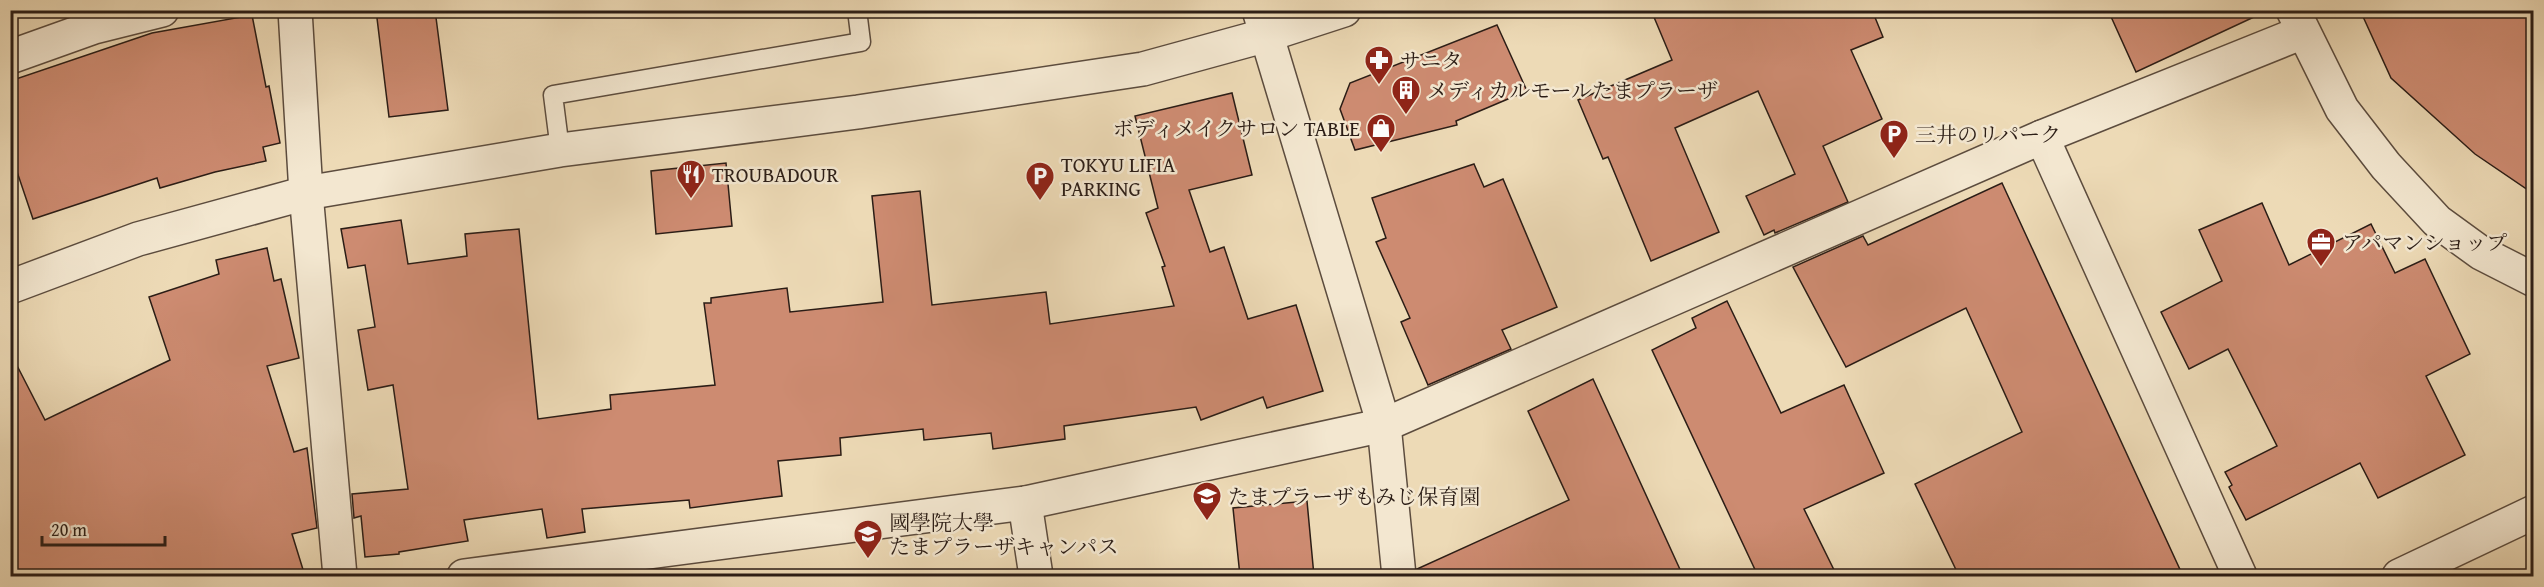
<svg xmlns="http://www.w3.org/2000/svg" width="2544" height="587" viewBox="0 0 2544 587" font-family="'Gentium Book Plus','Noto Serif JP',serif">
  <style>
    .building { fill: #cd8b71; stroke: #2b1d16; stroke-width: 1.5 }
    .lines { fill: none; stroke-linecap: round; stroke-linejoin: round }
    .service-casing { stroke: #5c4c3e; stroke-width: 21 }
    .minor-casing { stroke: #5c4c3e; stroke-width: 36 }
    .tertiary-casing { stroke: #5c4c3e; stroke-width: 36 }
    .service { stroke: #f3e7d0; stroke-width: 18 }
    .minor { stroke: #f3e7d0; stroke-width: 33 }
    .tertiary { stroke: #f3e7d0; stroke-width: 33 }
    .labels { text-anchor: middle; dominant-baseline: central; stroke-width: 5; stroke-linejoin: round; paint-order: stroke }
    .poi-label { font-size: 21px; fill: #2b1d16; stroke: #f3e7d0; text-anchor: start }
  </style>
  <rect width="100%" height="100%" fill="#eddab6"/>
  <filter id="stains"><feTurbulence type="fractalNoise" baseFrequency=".00333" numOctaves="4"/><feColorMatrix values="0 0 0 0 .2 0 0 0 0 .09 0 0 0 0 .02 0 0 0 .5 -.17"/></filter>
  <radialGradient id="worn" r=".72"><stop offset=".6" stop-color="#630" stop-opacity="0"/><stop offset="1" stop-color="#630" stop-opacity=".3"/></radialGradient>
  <g class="building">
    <polygon points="376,10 435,10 448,110 389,117"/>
    <polygon points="1651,10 1872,10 1883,37 1851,50 1882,119 1823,146 1848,202 1775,233 1774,230 1764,235 1746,196 1795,174 1758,91 1675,128 1719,232 1651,261 1608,157 1603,159 1578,100 1672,60"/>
    <polygon points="2108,10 2269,10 2136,72"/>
    <polygon points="2360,10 2534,10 2534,194 2475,154 2391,78"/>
    <polygon points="252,15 266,87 269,86 280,143 263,147 266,161 215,172 160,188 157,178 33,219 10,151 10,81 152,33"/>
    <polygon points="1497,25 1527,91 1456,121 1457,125 1355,150 1340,109 1350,83"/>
    <polygon points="1232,93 1252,175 1189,190 1210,252 1224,247 1248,319 1296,305 1323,391 1267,408 1263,397 1201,420 1196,407 1064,426 1065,439 993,449 991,433 924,440 923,429 840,438 841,455 778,461 782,496 690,508 689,500 582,509 585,532 547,538 542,509 464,520 468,541 399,552 399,554 365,557 361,516 354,518 352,494 408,489 393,385 368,390 358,330 375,327 365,265 348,268 341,229 401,220 408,264 467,256 465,234 519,229 538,419 611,409 610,395 715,385 704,303 711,303 711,298 787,288 790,312 883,302 872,196 920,191 932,305 1046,292 1050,324 1174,306 1162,267 1165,266 1146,213 1158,208 1135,116"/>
    <polygon points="726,163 732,226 656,234 651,171"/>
    <polygon points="1474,164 1484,187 1503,179 1557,307 1502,330 1511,349 1428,385 1401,322 1410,318 1376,242 1386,238 1372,198"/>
    <polygon points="2002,183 2183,576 1959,576 1915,484 2022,432 1966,308 1846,367 1793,267 1863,236 1868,245"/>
    <polygon points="2262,203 2289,265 2371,224 2395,273 2425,259 2470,354 2426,376 2465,455 2378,498 2360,463 2246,520 2229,487 2232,485 2225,472 2277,446 2228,349 2189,369 2161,312 2222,281 2199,230"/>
    <polygon points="267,248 274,281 281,279 299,358 267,366 294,452 307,448 317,528 292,534 305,576 10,576 10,352 45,420 170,360 149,297 219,274 216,260"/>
    <polygon points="1727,301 1781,413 1844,385 1884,473 1804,509 1837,576 1758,576 1652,350 1696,328 1692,318"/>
    <polygon points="1593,379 1683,576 1417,576 1417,569 1569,500 1528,411"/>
    <polygon points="1307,501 1314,576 1240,576 1233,508"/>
  </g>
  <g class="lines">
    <g class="service-casing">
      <polyline id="service" points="560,150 553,95 861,42 857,10"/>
    </g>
    <g class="minor-casing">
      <g id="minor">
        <polyline points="295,10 306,193 340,576"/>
        <polyline points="10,57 94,27 162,10"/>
        <polyline points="2042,137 2240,576"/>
        <polyline points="1025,503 1036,576"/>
        <polyline points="464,576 1025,503 1384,425 2042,137 2303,32"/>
        <polyline points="2399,576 2534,512"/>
      </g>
    </g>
    <g class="tertiary-casing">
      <g id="tertiary">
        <polyline points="1259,10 1384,425 1399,576"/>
        <polyline points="2293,10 2342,109 2386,166 2437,221 2481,253 2534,280"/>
        <polyline points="10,287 138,239 306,193 560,150 858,112 1143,69 1267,35 1344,10"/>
      </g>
    </g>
    <use href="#service" class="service"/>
    <use href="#minor" class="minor"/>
    <use href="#tertiary" class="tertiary"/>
  </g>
  <defs>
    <g id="pharmacy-pin" transform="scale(1.5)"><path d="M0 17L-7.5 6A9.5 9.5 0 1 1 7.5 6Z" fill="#8f2418" stroke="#f3e7d0"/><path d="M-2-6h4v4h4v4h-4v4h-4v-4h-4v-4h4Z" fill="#fff"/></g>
    <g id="building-pin" transform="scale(1.5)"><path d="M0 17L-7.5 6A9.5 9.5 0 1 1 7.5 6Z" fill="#8f2418" stroke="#f3e7d0"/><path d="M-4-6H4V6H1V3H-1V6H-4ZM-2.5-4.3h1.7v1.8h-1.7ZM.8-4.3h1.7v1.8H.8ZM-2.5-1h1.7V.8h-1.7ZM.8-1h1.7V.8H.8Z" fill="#fff"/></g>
    <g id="shop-pin" transform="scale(1.5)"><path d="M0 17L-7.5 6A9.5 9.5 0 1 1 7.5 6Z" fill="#8f2418" stroke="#f3e7d0"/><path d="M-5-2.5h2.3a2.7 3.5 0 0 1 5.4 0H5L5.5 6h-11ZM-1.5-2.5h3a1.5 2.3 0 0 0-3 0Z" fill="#fff"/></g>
    <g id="parking-pin" transform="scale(1.5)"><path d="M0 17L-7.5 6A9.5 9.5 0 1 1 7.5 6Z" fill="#8f2418" stroke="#f3e7d0"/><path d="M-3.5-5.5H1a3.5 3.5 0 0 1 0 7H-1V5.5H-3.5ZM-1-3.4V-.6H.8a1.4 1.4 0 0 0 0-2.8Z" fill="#fff"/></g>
    <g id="restaurant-pin" transform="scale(1.5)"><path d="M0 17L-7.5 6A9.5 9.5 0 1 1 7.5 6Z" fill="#8f2418" stroke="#f3e7d0"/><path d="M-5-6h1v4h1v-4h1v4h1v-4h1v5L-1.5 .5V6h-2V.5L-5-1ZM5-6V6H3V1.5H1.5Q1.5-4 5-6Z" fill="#fff"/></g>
    <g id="office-pin" transform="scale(1.5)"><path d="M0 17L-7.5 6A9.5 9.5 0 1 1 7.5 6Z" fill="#8f2418" stroke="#f3e7d0"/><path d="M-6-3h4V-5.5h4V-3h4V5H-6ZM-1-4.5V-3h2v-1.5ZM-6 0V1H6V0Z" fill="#fff"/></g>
    <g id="school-pin" transform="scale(1.5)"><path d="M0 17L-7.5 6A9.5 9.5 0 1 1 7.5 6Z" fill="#8f2418" stroke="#f3e7d0"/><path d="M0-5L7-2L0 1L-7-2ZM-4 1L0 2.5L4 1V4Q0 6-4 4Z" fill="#fff"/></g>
    <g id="university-pin" transform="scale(1.5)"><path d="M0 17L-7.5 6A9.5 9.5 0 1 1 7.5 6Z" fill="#8f2418" stroke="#f3e7d0"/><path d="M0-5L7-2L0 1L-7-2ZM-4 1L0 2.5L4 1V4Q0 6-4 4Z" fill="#fff"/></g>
  </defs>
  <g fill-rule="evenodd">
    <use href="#pharmacy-pin" x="1379" y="60"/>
    <use href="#building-pin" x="1406" y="90"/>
    <use href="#shop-pin" x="1381" y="128"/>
    <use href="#parking-pin" x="1894" y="134"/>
    <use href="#restaurant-pin" x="691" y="174"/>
    <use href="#parking-pin" x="1040" y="176"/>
    <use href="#office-pin" x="2321" y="242"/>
    <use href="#school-pin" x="1207" y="496"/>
    <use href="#university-pin" x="868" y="534"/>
  </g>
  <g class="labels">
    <g class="poi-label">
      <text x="1400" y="60">サニタ</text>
      <text x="1427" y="90">メディカルモールたまプラーザ</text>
      <text x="1360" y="128" text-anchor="end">ボディメイクサロン TABLE</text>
      <text x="1915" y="134">三井のリパーク</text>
      <text x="1061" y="164">TOKYU LIFIA<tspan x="1061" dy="24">PARKING</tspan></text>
      <text x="712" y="174">TROUBADOUR</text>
      <text x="2342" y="242">アパマンショップ</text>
      <text x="1228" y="496">たまプラーザもみじ保育園</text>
      <text x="889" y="522">國學院大學<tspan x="889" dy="24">たまプラーザキャンパス</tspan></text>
    </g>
  </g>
  <rect width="2544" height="587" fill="none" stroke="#eddab6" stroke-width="36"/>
  <rect x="12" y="12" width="2520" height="563" fill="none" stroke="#2b1d16" stroke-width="3"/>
  <rect x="18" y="18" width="2508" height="551" fill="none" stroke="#2b1d16" stroke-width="1.5"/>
  <path d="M42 536v9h123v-9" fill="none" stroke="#2b1d16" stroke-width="3"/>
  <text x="51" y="536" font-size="18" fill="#2b1d16" stroke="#f3e7d0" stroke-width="4.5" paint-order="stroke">20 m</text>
  <rect width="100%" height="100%" filter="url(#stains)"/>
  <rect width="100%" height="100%" fill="url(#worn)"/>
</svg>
